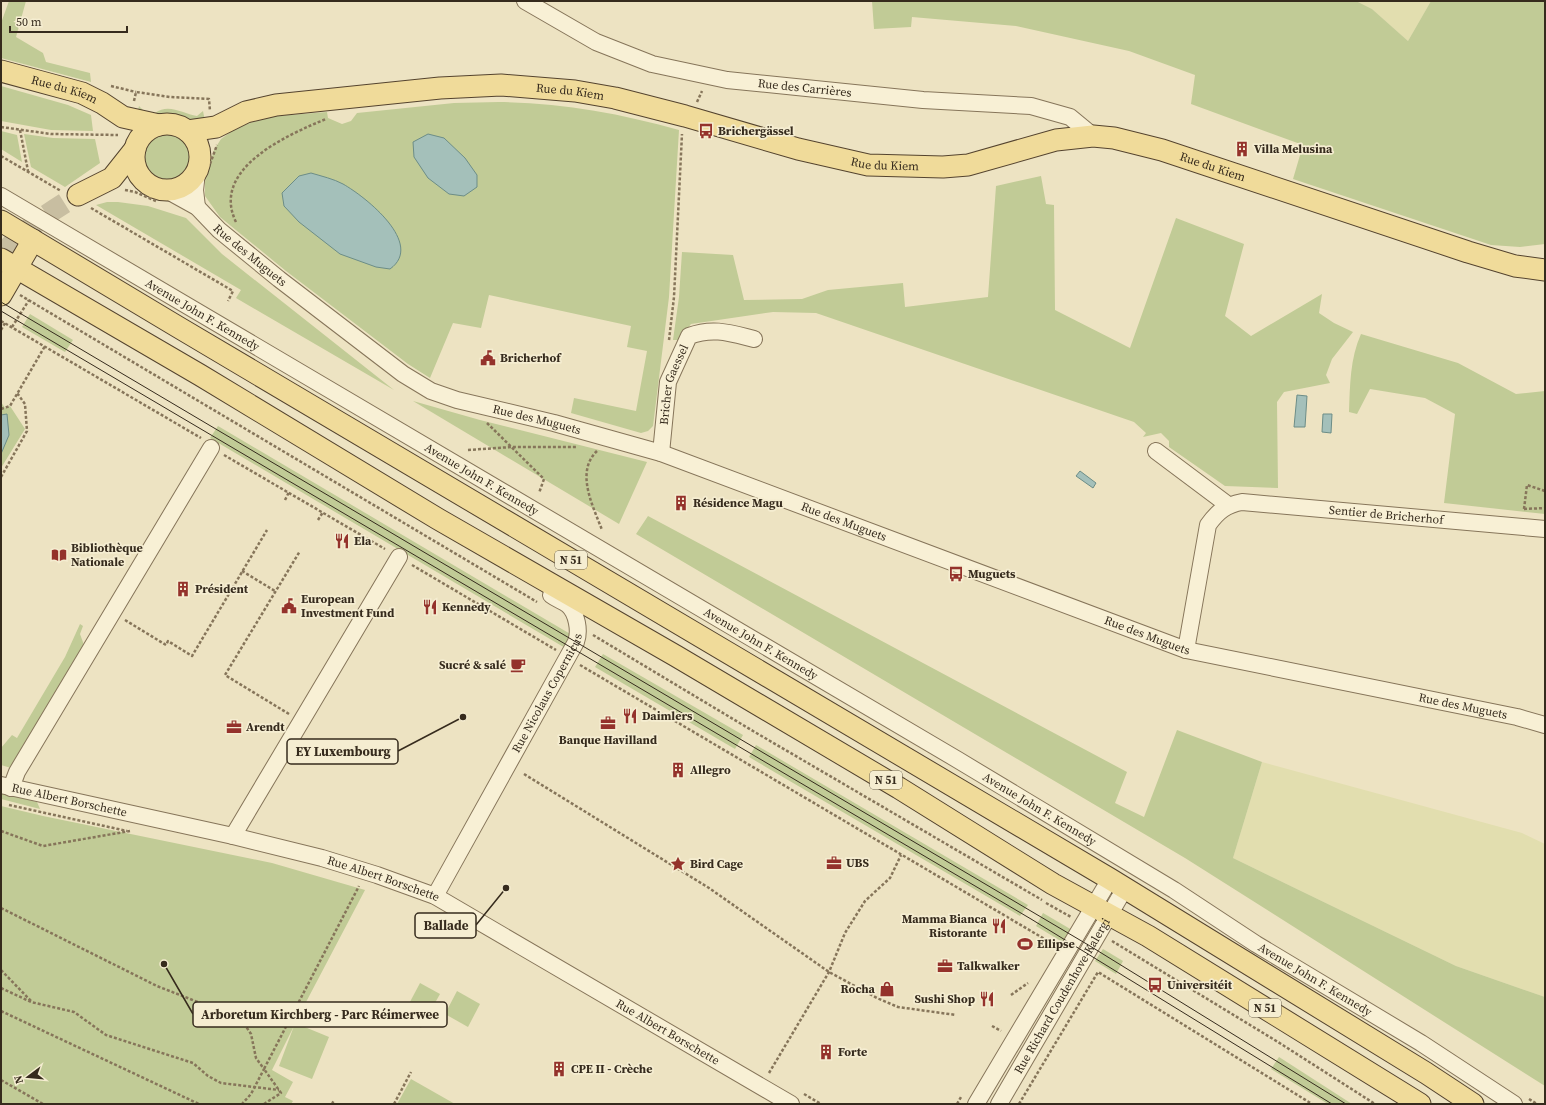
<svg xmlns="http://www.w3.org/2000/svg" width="1546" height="1105" viewBox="0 0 1546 1105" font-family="'Source Serif 4',serif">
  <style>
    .farmland { fill: #e2deaf }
    .green { fill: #c1cb96 }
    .water { fill: #a4c0ba; stroke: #6c8d87 }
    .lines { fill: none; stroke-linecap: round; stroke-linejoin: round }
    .major-tunnel { stroke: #c8bea1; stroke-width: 21; stroke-dasharray: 21 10; stroke-linecap: butt }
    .minor-casing { stroke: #86755a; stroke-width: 18 }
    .major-casing { stroke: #54432e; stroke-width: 23 }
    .path { stroke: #86755a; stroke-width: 2.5; stroke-dasharray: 3 2; stroke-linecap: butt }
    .minor { stroke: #f8f0d5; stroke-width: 16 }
    .major { stroke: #f0db9a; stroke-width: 21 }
    .tram { stroke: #362b1d; stroke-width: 1 }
    .labels { text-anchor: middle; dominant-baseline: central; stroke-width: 3.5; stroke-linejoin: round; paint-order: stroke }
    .shield { fill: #f5edd1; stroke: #6f6553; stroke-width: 1 }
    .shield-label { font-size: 11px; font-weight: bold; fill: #362b1d }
    .street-label { font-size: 12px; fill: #362b1d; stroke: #f5edd1 }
    .poi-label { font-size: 12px; font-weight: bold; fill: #362b1d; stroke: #f5edd1; text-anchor: start }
    .leader { fill: none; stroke: #362b1d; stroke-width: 1.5 }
    .callout-dot { fill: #362b1d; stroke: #f5edd1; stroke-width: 1.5 }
    .callout { fill: #f5edd1; stroke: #362b1d; stroke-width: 1.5 }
    .callout-label { font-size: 13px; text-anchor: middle; font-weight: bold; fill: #362b1d }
  </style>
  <rect width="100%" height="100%" fill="#ede3c2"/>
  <g class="farmland">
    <polygon points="1356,1 1431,1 1408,41 1372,9"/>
    <polygon points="1262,762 1522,833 1545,844 1545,997 1456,966 1233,858"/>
  </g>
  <g class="green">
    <polygon points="9,1 26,1 16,37 43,53 46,62 90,73 91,82 1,58 1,23"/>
    <polygon points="872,1 1356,1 1372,9 1408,41 1431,1 1545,1 1545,244 1520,247 1491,245 1293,179 1303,145 1191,104 1195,75 1129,51 1016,26 912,17 911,27 874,29"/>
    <polygon points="1,86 68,105 91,115 93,131 51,130 1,121"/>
    <path d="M499,102C561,103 619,113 679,130L669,297L653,426L648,431L641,433L571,413L574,398L636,411L647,351L627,347L631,326L489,295L481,328L453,323L430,378L408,364L286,271L220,217L205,196V182L214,150L221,139L232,131L249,123L276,116L327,112L328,118L342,124L351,121L357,113L454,103Z"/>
    <path d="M139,106L144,111L155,113C169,103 183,114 197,116L203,111L205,121H189L174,115L154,116L137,114Z"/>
    <polygon points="1,131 17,135 22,162 1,149"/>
    <circle cx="166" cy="158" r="25"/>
    <polygon points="24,134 53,138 95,139 100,163 65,187 31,167"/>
    <polygon points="1041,176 1046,204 1054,205 1055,310 1130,348 1176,218 1244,244 1225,316 1251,336 1322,294 1319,313 1334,323 1353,332 1332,359 1326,375 1330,383 1284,392 1277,402 1278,488 1225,486 1169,447 1169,441 1161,433 1143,437 1146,433 1134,422 816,313 773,312 691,324 679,340 673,340 679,297 682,252 733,255 744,300 802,299 828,290 903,283 905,307 988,297 996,186"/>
    <polygon points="107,202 118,202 148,206 186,218 222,254 394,390 236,298 241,290 96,205"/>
    <polygon points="30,314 73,340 65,352 22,327"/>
    <path d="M1361,334L1458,363L1516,394L1545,391V514L1444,503L1455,414L1425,398L1370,389L1357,414L1349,412C1350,386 1350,358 1361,334Z"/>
    <polygon points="413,401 480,420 647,462 619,524"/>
    <polygon points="1,402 5,408 10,406 25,429 1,468"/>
    <polygon points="218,426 572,635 567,649 210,438"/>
    <polygon points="648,516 1127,772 1115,803 1144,817 1177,730 1262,762 1233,858 1456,966 1545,997 1545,1086 1185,858 636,534"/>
    <polygon points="80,624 83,626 80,634 84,645 11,768 1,765 1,748 12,735 17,738 65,657"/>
    <polygon points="603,654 743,735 735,749 595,667"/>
    <polygon points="756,745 1028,905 1020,916 749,757"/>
    <polygon points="1,793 37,802 40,809 1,799"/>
    <polygon points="1,806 43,816 272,863 365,890 295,1023 329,1037 312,1079 279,1066 294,1026 272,1070 293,1082 285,1097 293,1101 291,1104 1,1104"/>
    <polygon points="1043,913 1072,930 1064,943 1036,926"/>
    <polygon points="1103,949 1123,961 1116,974 1095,961"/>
    <polygon points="420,983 440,994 421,1028 402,1017"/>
    <polygon points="457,991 480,1004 468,1027 445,1014"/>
    <polygon points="1279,1057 1352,1104 1328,1104 1271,1069"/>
    <polygon points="411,1079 455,1104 397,1104"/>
  </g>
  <g class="water">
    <polygon points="428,134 444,138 465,158 477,175 477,187 464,196 449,194 428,178 414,157 413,142"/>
    <path d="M311,173C321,176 334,179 343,184C366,197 425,244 390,269L376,267L340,254L299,222L284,206L282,193L299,176Z"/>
    <polygon points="1297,395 1307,396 1305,427 1294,427"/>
    <polygon points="7,414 9,435 1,454 1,415"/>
    <polygon points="1323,414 1332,414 1331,433 1322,432"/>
    <polygon points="1080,471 1096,483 1093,488 1076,476"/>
  </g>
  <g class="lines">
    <path class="major-tunnel" d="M1,256C23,230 49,212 78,195"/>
    <g class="minor-casing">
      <g id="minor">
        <path id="s1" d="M525,1L596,42L652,64L727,80L923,100L1031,106L1070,117L1093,136"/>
        <polyline points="197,173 195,190 197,207"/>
        <path id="s2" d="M168,191L197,207L219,230L279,279L403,374L431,391L457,400L554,423L661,453L1186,650L1517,717L1545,725"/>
        <path id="s3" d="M1,196L958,760L1174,890L1256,944L1421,1043L1514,1104"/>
        <polyline points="1156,451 1228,505"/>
        <path id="s4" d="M661,453L668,382L689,336C713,327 730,333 754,339"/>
        <path id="s5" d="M1186,650L1208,525C1218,511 1226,505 1242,502L1545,529"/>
        <path id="s6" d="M1,785L233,836L322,858L377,875L435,896L791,1104"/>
        <polyline points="11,788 17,772 211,448"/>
        <polyline points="233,836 399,557"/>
        <path id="s7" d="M435,896L576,642C580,631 577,613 568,605C563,601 556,599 551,595"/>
        <polyline points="976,1104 1110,879"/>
        <path id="s8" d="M999,1104L1125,888"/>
      </g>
    </g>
    <g class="major-casing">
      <g id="major">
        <path id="s9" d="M1,71L82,93L102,103L123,117L159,125"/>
        <circle cx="167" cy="157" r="33"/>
        <path id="s10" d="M188,131L216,127L246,112L276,105L440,88L501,85L575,91L615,98L685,116L798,149L868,165L943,167L968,165L1056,140L1093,136L1114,138L1162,150L1468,252L1515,266L1545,270"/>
        <polyline points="78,195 112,178 135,149"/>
        <polyline points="1,221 178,327 1110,879 1426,1073 1473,1104"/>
        <polyline points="1,259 200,375 438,519 676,656 899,788 1053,884 1148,936 1420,1104"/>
        <polyline points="1,295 33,240"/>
      </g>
    </g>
    <g class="path">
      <polyline points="111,86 136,92"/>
      <polyline points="134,101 136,92 170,97 209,99 210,111"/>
      <polyline points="697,102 702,91"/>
      <polyline points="1,127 51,134 118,135"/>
      <polyline points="20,130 28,171"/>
      <polyline points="1,156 61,191"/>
      <polyline points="210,164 217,145"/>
      <polyline points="125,190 135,192 156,201"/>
      <polyline points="91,208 233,291 228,301"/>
      <path d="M236,222C210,169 287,135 326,119"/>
      <polyline points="20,295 537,602"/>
      <polyline points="1,321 201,438"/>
      <polyline points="12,327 29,300"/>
      <polyline points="1,330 5,323"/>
      <polyline points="669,340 674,297 682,134"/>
      <polyline points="1,409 10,406 45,346"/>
      <polyline points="487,423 544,479 539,493"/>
      <polyline points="468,450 512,447 576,447"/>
      <path d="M597,451C575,472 593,506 602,530"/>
      <polyline points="224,455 385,549"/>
      <polyline points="1,477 27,431 25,404 17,393"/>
      <polyline points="285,500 289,492"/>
      <polyline points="1524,509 1527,485 1545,491"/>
      <polyline points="1524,509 1545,508"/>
      <polyline points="318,520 323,512"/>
      <polyline points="412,565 556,650"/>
      <polyline points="242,571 275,591"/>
      <polyline points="125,620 166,645 168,641 192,656 267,530"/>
      <polyline points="593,635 753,731 1042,900"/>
      <polyline points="580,665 1053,944"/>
      <polyline points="289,714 225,675 300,551"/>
      <polyline points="524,774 709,888 829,972 877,998 898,1007 956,1015"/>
      <polyline points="9,805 127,831"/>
      <polyline points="1,831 43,846 130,831"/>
      <polyline points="1046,903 1071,917"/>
      <polyline points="1,908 157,986 241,1019 251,1034 256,1058 264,1069 251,1094 242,1104"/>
      <polyline points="1112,941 1278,1042 1375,1104"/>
      <polyline points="1,970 31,1001"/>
      <polyline points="1,988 31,1002 74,1012 106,1035 193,1063 208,1076 221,1083 279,1090"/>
      <polyline points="1011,995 1028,983"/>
      <polyline points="1,1011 199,1104"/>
      <polyline points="992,1026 1001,1031"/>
      <polyline points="769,1073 829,972 845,933 865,901 890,878 901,855"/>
      <polyline points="1,1080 43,1104"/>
      <polyline points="804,1094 821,1104"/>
      <polyline points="1529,1099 1537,1104"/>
      <polyline points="264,1104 281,1093 264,1069 359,886"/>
      <polyline points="332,1104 334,1100"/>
      <polyline points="394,1104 411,1072"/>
      <polyline points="957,1104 961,1097"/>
      <polyline points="1019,1104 1098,972 1312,1104"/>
    </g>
    <use href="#minor" class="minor"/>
    <use href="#major" class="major"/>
    <g class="tram">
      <polyline points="1,302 1090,946 1346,1104"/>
      <polyline points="1,311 1031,919 1332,1104"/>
    </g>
  </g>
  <defs>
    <g id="bus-bare" transform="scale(1.2)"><path d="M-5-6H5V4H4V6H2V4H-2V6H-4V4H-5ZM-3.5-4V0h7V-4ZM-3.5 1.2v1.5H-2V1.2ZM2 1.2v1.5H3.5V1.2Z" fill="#94322b" stroke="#f5edd1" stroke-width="2.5" paint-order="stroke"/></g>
    <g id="building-bare" transform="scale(1.2)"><path d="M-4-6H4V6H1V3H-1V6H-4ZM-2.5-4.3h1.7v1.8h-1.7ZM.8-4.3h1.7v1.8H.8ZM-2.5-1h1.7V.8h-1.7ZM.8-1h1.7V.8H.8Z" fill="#94322b" stroke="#f5edd1" stroke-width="2.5" paint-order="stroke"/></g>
    <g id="civic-bare" transform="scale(1.2)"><path d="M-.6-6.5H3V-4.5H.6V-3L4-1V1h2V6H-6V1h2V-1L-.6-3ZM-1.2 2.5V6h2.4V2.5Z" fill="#94322b" stroke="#f5edd1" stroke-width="2.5" paint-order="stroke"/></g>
    <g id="restaurant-bare" transform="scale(1.2)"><path d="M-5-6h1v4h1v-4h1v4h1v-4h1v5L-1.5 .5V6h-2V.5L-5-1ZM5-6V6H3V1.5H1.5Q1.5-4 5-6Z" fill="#94322b" stroke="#f5edd1" stroke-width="2.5" paint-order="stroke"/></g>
    <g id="library-bare" transform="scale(1.2)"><path d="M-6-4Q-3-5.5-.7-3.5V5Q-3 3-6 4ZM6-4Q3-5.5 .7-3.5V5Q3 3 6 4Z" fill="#94322b" stroke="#f5edd1" stroke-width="2.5" paint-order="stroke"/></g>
    <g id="cafe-bare" transform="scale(1.2)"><path d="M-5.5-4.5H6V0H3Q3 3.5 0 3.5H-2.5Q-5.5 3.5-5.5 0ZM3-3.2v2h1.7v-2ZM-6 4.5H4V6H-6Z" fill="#94322b" stroke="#f5edd1" stroke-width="2.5" paint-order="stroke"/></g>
    <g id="office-bare" transform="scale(1.2)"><path d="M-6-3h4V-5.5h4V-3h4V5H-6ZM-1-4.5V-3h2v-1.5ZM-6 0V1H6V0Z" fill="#94322b" stroke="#f5edd1" stroke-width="2.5" paint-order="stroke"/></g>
    <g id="sight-bare" transform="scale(1.2)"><path d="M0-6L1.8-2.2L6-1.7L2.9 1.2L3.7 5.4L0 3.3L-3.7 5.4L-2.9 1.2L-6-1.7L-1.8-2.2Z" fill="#94322b" stroke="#f5edd1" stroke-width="2.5" paint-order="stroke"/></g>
    <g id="stadium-bare" transform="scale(1.2)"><path d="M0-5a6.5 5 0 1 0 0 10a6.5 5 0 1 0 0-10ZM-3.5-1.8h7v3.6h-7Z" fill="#94322b" stroke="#f5edd1" stroke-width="2.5" paint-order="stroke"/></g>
    <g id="shop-bare" transform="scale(1.2)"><path d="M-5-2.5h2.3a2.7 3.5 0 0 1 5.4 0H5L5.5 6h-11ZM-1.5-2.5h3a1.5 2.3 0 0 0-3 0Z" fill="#94322b" stroke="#f5edd1" stroke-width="2.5" paint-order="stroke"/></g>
  </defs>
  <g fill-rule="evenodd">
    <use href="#bus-bare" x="706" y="131"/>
    <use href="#building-bare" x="1242" y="149"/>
    <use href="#civic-bare" x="488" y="358"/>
    <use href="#building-bare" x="681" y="503"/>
    <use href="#restaurant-bare" x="342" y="541"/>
    <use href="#library-bare" x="59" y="555"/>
    <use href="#bus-bare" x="956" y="574"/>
    <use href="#building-bare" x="183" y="589"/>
    <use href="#civic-bare" x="289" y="606"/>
    <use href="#restaurant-bare" x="430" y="607"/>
    <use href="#cafe-bare" x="518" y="665"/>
    <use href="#restaurant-bare" x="630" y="716"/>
    <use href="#office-bare" x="608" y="723"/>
    <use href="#office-bare" x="234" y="727"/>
    <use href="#building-bare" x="678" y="770"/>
    <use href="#office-bare" x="834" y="863"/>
    <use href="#sight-bare" x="678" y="864"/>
    <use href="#restaurant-bare" x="999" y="926"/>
    <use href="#stadium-bare" x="1025" y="944"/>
    <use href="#office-bare" x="945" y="966"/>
    <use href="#bus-bare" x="1155" y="985"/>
    <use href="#shop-bare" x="887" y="989"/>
    <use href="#restaurant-bare" x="987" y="999"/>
    <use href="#building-bare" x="826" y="1052"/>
    <use href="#building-bare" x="559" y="1069"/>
  </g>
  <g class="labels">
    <g class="shield">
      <rect x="555" y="551" width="32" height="18" rx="3"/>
      <rect x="870" y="771" width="32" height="18" rx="3"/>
      <rect x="1249" y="999" width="32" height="18" rx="3"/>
    </g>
    <g class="shield-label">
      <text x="571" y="560">N 51</text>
      <text x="886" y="780">N 51</text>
      <text x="1265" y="1008">N 51</text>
    </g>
    <g class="street-label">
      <text stroke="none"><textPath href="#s1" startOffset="297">Rue des Carrières</textPath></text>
      <text stroke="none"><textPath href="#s9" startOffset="66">Rue du Kiem</textPath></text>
      <text stroke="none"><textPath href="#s10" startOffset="388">Rue du Kiem</textPath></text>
      <text stroke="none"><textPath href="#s10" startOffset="712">Rue du Kiem</textPath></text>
      <text stroke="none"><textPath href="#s10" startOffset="1048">Rue du Kiem</textPath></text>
      <text stroke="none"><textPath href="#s2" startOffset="105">Rue des Muguets</textPath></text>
      <text stroke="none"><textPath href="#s3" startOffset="234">Avenue John F. Kennedy</textPath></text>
      <text stroke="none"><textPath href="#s4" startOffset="70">Bricher Gaessel</textPath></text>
      <text stroke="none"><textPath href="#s2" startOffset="441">Rue des Muguets</textPath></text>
      <text stroke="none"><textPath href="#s3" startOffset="558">Avenue John F. Kennedy</textPath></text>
      <text stroke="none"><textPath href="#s5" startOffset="314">Sentier de Bricherhof</textPath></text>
      <text stroke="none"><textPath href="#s2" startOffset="765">Rue des Muguets</textPath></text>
      <text stroke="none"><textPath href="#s2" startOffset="1089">Rue des Muguets</textPath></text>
      <text stroke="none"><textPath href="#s3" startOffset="882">Avenue John F. Kennedy</textPath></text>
      <text stroke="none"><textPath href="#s7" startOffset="232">Rue Nicolaus Copernicus</textPath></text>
      <text stroke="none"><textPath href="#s2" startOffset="1413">Rue des Muguets</textPath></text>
      <text stroke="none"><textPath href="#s6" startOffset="70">Rue Albert Borschette</textPath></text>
      <text stroke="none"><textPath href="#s3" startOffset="1206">Avenue John F. Kennedy</textPath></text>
      <text stroke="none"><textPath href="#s6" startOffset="394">Rue Albert Borschette</textPath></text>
      <text stroke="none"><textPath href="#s3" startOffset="1530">Avenue John F. Kennedy</textPath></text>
      <text stroke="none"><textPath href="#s8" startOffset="125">Rue Richard Coudenhove-Kalergi</textPath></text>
      <text stroke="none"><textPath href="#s6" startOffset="718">Rue Albert Borschette</textPath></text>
    </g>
    <g class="poi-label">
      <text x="718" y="131">Brichergässel</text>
      <text x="1254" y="149">Villa Melusina</text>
      <text x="500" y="358">Bricherhof</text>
      <text x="693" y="503">Résidence Magu</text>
      <text x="354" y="541">Ela</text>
      <text x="71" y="548">Bibliothèque<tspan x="71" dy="14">Nationale</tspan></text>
      <text x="968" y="574">Muguets</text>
      <text x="195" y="589">Président</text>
      <text x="301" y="599">European<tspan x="301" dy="14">Investment Fund</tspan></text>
      <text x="442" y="607">Kennedy</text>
      <text x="506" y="665" text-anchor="end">Sucré &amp; salé</text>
      <text x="642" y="716">Daimlers</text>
      <text x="246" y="727">Arendt</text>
      <text x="608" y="740" text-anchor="middle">Banque Havilland</text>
      <text x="690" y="770">Allegro</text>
      <text x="846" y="863">UBS</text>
      <text x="690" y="864">Bird Cage</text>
      <text x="987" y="919" text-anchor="end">Mamma Bianca<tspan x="987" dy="14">Ristorante</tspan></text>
      <text x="1037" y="944">Ellipse</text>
      <text x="957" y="966">Talkwalker</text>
      <text x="1167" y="985">Universitéit</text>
      <text x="875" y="989" text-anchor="end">Rocha</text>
      <text x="975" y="999" text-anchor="end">Sushi Shop</text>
      <text x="838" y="1052">Forte</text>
      <text x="571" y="1069">CPE II - Crèche</text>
    </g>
  </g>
  <path class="leader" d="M463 717L398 751M506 888L476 925M164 964L193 1014"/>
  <g class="callout-dot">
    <circle cx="463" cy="717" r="4"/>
    <circle cx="506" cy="888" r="4"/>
    <circle cx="164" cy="964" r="4"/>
  </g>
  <g class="callout">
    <rect x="287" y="739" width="111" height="25" rx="4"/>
    <rect x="415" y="913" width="61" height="25" rx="4"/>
    <rect x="193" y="1002" width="254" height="25" rx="4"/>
  </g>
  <g class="callout-label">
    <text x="343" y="756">EY Luxembourg</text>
    <text x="446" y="930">Ballade</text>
    <text x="320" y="1019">Arboretum Kirchberg - Parc Réimerwee</text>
  </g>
  <rect width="1546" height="1105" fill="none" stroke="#362b1d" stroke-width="4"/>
  <g transform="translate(28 1077) rotate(254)" stroke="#f5edd1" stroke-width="3" paint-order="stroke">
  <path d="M0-3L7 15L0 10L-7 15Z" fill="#362b1d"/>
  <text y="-6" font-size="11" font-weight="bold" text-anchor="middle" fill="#362b1d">N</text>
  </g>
  <path d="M10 26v6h117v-6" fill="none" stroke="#362b1d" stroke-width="2"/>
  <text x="16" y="26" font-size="12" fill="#362b1d" stroke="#f5edd1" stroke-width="3" paint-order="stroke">50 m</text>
</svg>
